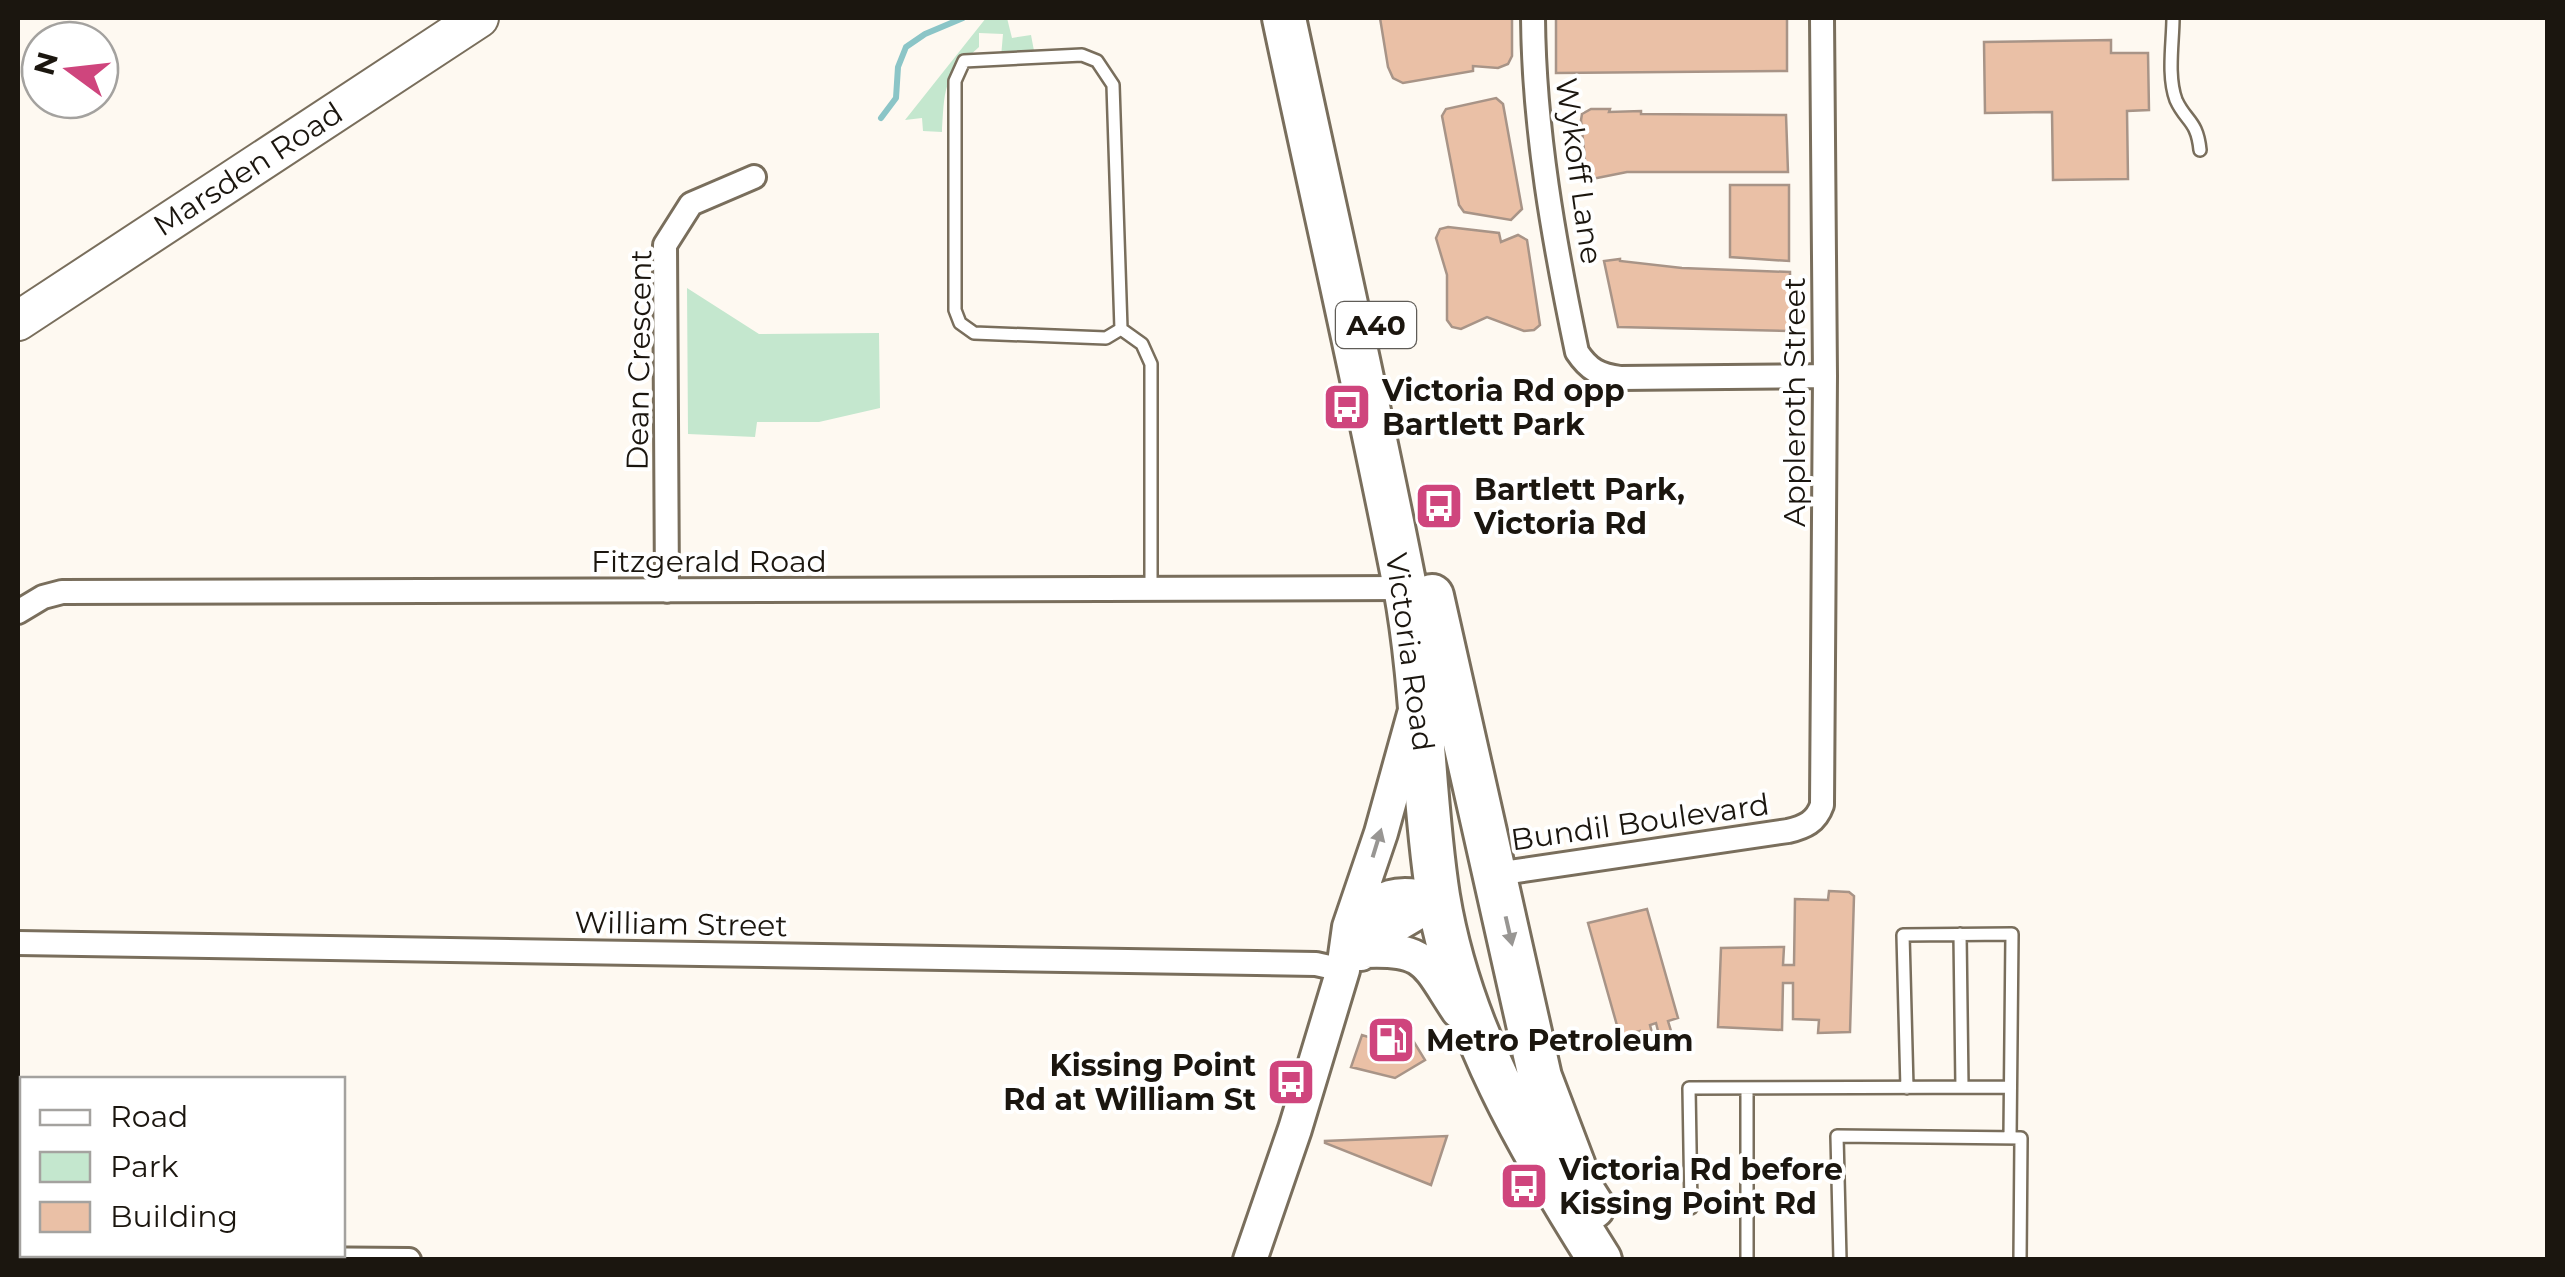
<svg xmlns="http://www.w3.org/2000/svg" width="2565" height="1277" viewBox="0 0 2565 1277" font-family="Montserrat,sans-serif">
	<style>
		.green { fill: #c4e7ce }
		.lines { fill: none; stroke-linecap: round; stroke-linejoin: round }
		.stream { stroke: #8bc5c7; stroke-width: 6 }
		.building { fill: #eac0a6; stroke: #a89487; stroke-width: 2.5 }
		.lane-casing { stroke: #796e5c; stroke-width: 16 }
		.street-casing { stroke: #796e5c; stroke-width: 28 }
		.secondary-casing { stroke: #796e5c; stroke-width: 38 }
		.primary-casing { stroke: #796e5c; stroke-width: 42 }
		.highway-casing { stroke: #796e5c; stroke-width: 48 }
		.lane { stroke: #fff; stroke-width: 11 }
		.street { stroke: #fff; stroke-width: 22 }
		.secondary { stroke: #fff; stroke-width: 32 }
		.primary { stroke: #fff; stroke-width: 38 }
		.highway { stroke: #fff; stroke-width: 42 }
		.oneway { fill: #989693 }
		.labels { text-anchor: middle; dominant-baseline: central; stroke-width: 8; stroke-linejoin: round; paint-order: stroke }
		.shield { fill: #fff; stroke: #5f5c57; stroke-width: 2.5 }
		.shield-label { font-size: 28px; font-weight: bold; fill: #1b160f }
		.street-label { font-size: 30px; fill: #1b160f; stroke: #fff }
		.poi-label { font-size: 30px; font-weight: bold; fill: #1b160f; stroke: #fff; text-anchor: start }
	</style>
	<rect width="100%" height="100%" fill="#fef9f1"/>
	<path class="green" d="M986 18H1007L1012 38 1031 35 1035 56 1001 57 1003 34 979 33V47C943 79 945 85 942 132L923 131 922 118 905 120Z
		M687 288 759 334 879 333 880 408 819 422H757L755 437 688 434Z"/>
	<g class="lines">
		<path class="stream" d="M881 118 896 98 898 67 906 47 925 34 963 18"/>
	</g>
	<path class="building" d="M1380 18H1512V56L1508 64 1498 68 1473 66V71L1403 83 1393 78 1388 67Z
		M1556 18H1787V71L1556 73Z
		M2111 40V53H2148L2149 110 2127 111 2128 179 2053 180 2052 112 1985 113 1984 42Z
		M1496 98 1503 104 1522 209 1511 220 1464 212 1459 205 1442 116 1446 109Z
		M1591 109H1610L1609 112 1641 111V114L1786 115 1788 172H1627L1587 180 1581 120 1582 114Z
		M1730 185H1789V261L1730 257Z
		M1448 227 1499 233 1501 242 1518 235 1527 240 1540 325 1534 330 1524 331 1487 317 1461 329 1452 327 1447 320V275L1436 238 1440 229Z
		M1620 259V261L1682 268 1790 272 1791 331 1618 327 1604 261Z
		M1829 891 1849 892 1854 896 1850 1032 1818 1033 1819 1020 1793 1019V983H1783L1782 1030 1718 1027 1721 948 1784 947 1783 965H1794L1795 899 1828 900Z
		M1647 909 1678 1018 1668 1021 1671 1031 1659 1035 1656 1023 1650 1025 1652 1033 1641 1037 1640 1031 1620 1036 1588 923Z
		M1406 1029 1425 1060 1395 1078 1351 1067 1362 1035 1388 1043Z
		M1447 1136 1431 1185 1325 1143V1141Z"/>
	<g class="lines">
		<g class="lane-casing">
			<path id="lane" d="M2173 18C2173 42 2167 76 2176 100 2186 122 2197 120 2200 150
				M1082 55 1097 61 1113 85 1121 329 1106 338 974 333 960 323 955 310V81L964 61Z
				M1121 329 1142 344 1151 364V588
				M1960 934 1962 1087
				M1907 1088 1903 935 2012 934 2010 1138
				M1691 1208 1689 1088 2010 1087
				M1747 1260V1088
				M1840 1260 1837 1136 2021 1138 2020 1260"/>
		</g>
		<g class="street-casing">
			<path id="street" d="M1533 18C1534 130 1554 242 1577 352 1589 370 1599 375 1620 378L1825 376
				M667 591 665 245 691 204 754 177
				M18 612 43 597 62 592 1405 588
				M1496 874 1788 831C1805 827 1816 822 1822 805L1825 376 1822 18
				M18 943 1316 964 1343 970
				M18 1257 409 1260"/>
		</g>
		<g class="secondary-casing">
			<path id="secondary" d="M1351 926C1385 893 1393 890 1439 900
				M1364 951C1427 948 1426 963 1458 1011
				M1361 954 1385 932 1439 900
				M1250 1260 1295 1129 1343 970 1349 927 1381 833 1414 714"/>
		</g>
		<g class="primary-casing">
			<path id="primary" d="M18 321 479 18"/>
		</g>
		<g class="highway-casing">
			<path id="highway" d="M1284 18C1324 207 1368 397 1405 587 1424 689 1422 794 1438 896 1460 1030 1528 1146 1600 1260
				M1432 596 1540 1077 1584 1193 1593 1207"/>
		</g>
		<use href="#lane" class="lane"/>
		<use href="#street" class="street"/>
		<use href="#secondary" class="secondary"/>
		<use href="#primary" class="primary"/>
		<use href="#highway" class="highway"/>
	</g>
	<defs><path id="oneway-solid" d="M-6-.8H1V-3.2L6.5 0L1 3.2V.8H-6Z" transform="scale(2.5)"/></defs>
	<g class="oneway">
		<use href="#oneway-solid" transform="translate(1377 843) rotate(-73)"/>
		<use href="#oneway-solid" transform="translate(1509 931) rotate(77)"/>
	</g>
	<defs>
		<g id="bus-square" transform="scale(2.5)"><rect x="-9" y="-9" width="18" height="18" rx="4" fill="#cf457d" stroke="#fff"/><path d="M-5-6H5V4H4V6H2V4H-2V6H-4V4H-5ZM-3.5-4V0h7V-4ZM-3.5 1.2v1.5H-2V1.2ZM2 1.2v1.5H3.5V1.2Z" fill="#fff"/></g>
		<g id="fuel-square" transform="scale(2.5)"><rect x="-9" y="-9" width="18" height="18" rx="4" fill="#cf457d" stroke="#fff"/><path d="M-5.5-6h7V0h2V4h1.3V-2.5L3-4.5l.8-.8L6-3V5H2.5V1h-1V6h-7ZM-4.2-4.7v3.2H.2V-4.7Z" fill="#fff"/></g>
	</defs>
	<g fill-rule="evenodd">
		<use href="#bus-square" x="1347" y="407"/>
		<use href="#bus-square" x="1439" y="506"/>
		<use href="#fuel-square" x="1391" y="1040"/>
		<use href="#bus-square" x="1291" y="1082"/>
		<use href="#bus-square" x="1524" y="1186"/>
	</g>
	<g class="labels">
		<rect class="shield" x="1336" y="302" width="80" height="46" rx="8"/>
		<g class="shield-label">
			<text x="1376" y="325">A40</text>
		</g>
		<g class="street-label">
			<text transform="translate(248 169) rotate(-33)">Marsden Road</text>
			<text transform="translate(1579 171) rotate(82)">Wykoff Lane</text>
			<text transform="translate(639 360) rotate(-89)">Dean Crescent</text>
			<text transform="translate(1794 402) rotate(-90)">Appleroth Street</text>
			<text x="709" y="561">Fitzgerald Road</text>
			<text transform="translate(1410 652) rotate(82)">Victoria Road</text>
			<text transform="translate(1640 822) rotate(-8)">Bundil Boulevard</text>
			<text transform="translate(681 924) rotate(1)">William Street</text>
		</g>
		<g class="poi-label">
			<text x="1382" y="390">Victoria Rd opp<tspan x="1382" dy="34">Bartlett Park</tspan></text>
			<text x="1474" y="489">Bartlett Park,<tspan x="1474" dy="34">Victoria Rd</tspan></text>
			<text x="1426" y="1040">Metro Petroleum</text>
			<text x="1256" y="1065" text-anchor="end">Kissing Point<tspan x="1256" dy="34">Rd at William St</tspan></text>
			<text x="1559" y="1169">Victoria Rd before<tspan x="1559" dy="34">Kissing Point Rd</tspan></text>
		</g>
	</g>
	<rect width="2565" height="1277" fill="none" stroke="#1b160f" stroke-width="40"/>
	<rect x="20" y="1077" width="325" height="180" fill="#ffffff" stroke="#a4a29f" stroke-width="2.5"/>
	<rect x="40" y="1110" width="50" height="15" fill="#ffffff" stroke="#a4a29f" stroke-width="2.5"/>
	<text x="110" y="1127" font-size="30" fill="#1b160f">Road</text>
	<rect x="40" y="1152" width="50" height="30" fill="#c4e7ce" stroke="#a4a29f" stroke-width="2.5"/>
	<text x="110" y="1177" font-size="30" fill="#1b160f">Park</text>
	<rect x="40" y="1202" width="50" height="30" fill="#eac0a6" stroke="#a4a29f" stroke-width="2.5"/>
	<text x="110" y="1227" font-size="30" fill="#1b160f">Building</text>
	<g transform="translate(70 70) rotate(285)"><circle r="48" fill="#ffffff" stroke="#a4a29f" stroke-width="2.5"/>
	<path d="M0-8L18 38L0 25L-18 38Z" fill="#cf457d"/>
	<text y="-15" font-size="28" font-weight="bold" text-anchor="middle" fill="#1b160f">N</text>
	</g>
</svg>
